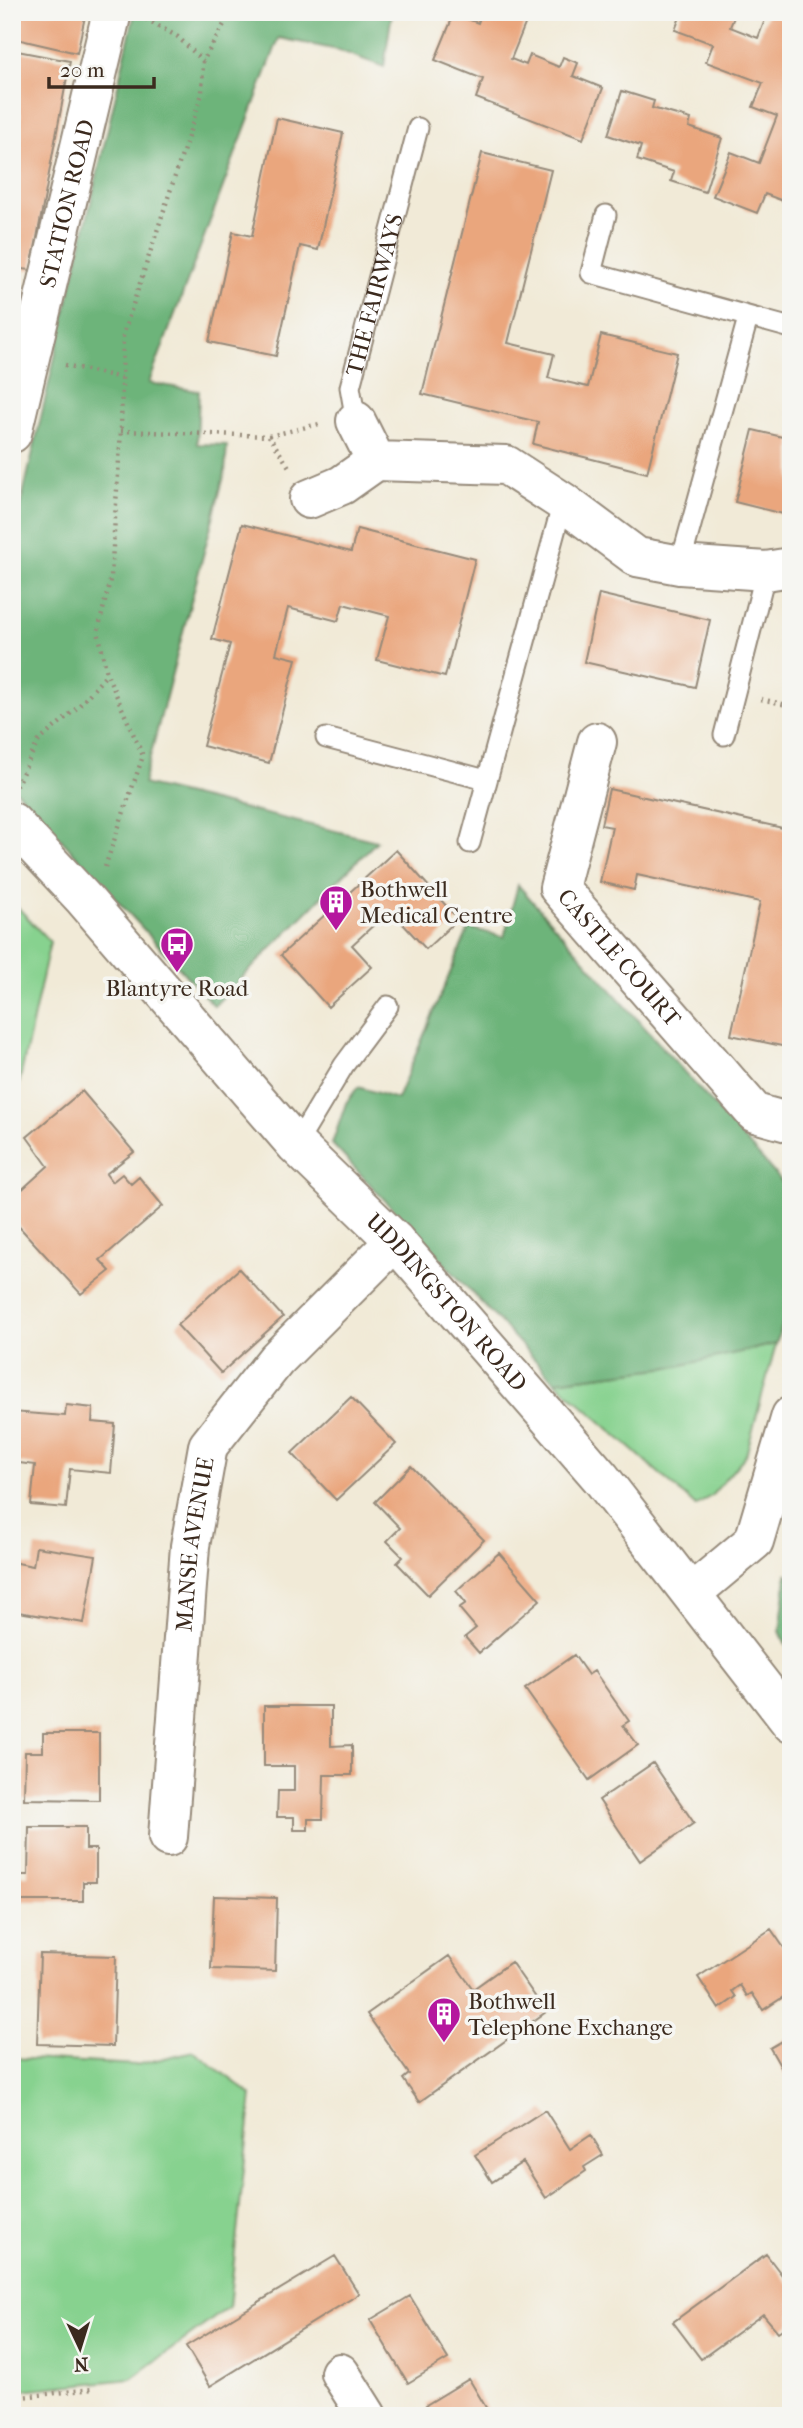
<svg xmlns="http://www.w3.org/2000/svg" width="803" height="2428" viewBox="0 0 803 2428" font-family="'IM FELL French Canon',serif">
	<style>
		.green { fill: #87d28f; stroke: #617e56; stroke-width: 2 }
		.forest { fill: #6db47a; stroke: #546f4c; stroke-width: 2 }
		.building { fill: #eaa67d }
		.lines { fill: none; stroke-linecap: round; stroke-linejoin: round }
		.service-casing { stroke: #968a7a; stroke-width: 23 }
		.minor-casing { stroke: #968a7a; stroke-width: 42 }
		.tertiary-casing { stroke: #968a7a; stroke-width: 42 }
		.secondary-casing { stroke: #968a7a; stroke-width: 42 }
		.path { stroke: #968a7a; stroke-width: 4.5; stroke-dasharray: 2 5; stroke-linecap: butt }
		.service { stroke: #fff; stroke-width: 19 }
		.minor { stroke: #fff; stroke-width: 38 }
		.tertiary { stroke: #fff; stroke-width: 38 }
		.secondary { stroke: #fff; stroke-width: 38 }
		.labels { text-anchor: middle; dominant-baseline: central; stroke-width: 7; stroke-linejoin: round; paint-order: stroke }
		.street-label { font-size: 23px; fill: #3b2a1e; stroke: #f6f6f2 }
		.poi-label { font-size: 23px; fill: #3b2a1e; stroke: #f6f6f2; text-anchor: start }
	</style>
	<rect width="100%" height="100%" fill="#f6f6f2"/>
	<filter id="ink" filterUnits="userSpaceOnUse"><feTurbulence type="fractalNoise" baseFrequency=".0143" numOctaves="2"/><feDisplacementMap in="SourceGraphic" scale="14" xChannelSelector="R" yChannelSelector="G"/><feConvolveMatrix kernelMatrix="1 2 1 2 8 2 1 2 1" color-interpolation-filters="sRGB"/></filter>
	<filter id="wash" filterUnits="userSpaceOnUse"><feTurbulence type="fractalNoise" baseFrequency=".00686" numOctaves="4" result="noise"/><feDisplacementMap in="SourceGraphic" scale="28" xChannelSelector="R" yChannelSelector="G"/><feGaussianBlur stdDeviation="1.57" result="paint"/><feColorMatrix in="noise" values="0 0 0 0 0 0 0 0 0 0 0 0 0 0 0 0 0 1.4 0 .05"/><feComposite in="paint" operator="in"/></filter>
	<g filter="url(#wash)">
		<rect width="100%" height="100%" fill="#f1ead7"/>
		<path class="green" d="M12 901 50 942 12 1116Z
			M776 1344 746 1455 712 1495 696 1506 555 1381 678 1366Z
			M193 2051 252 2095 229 2307 131 2379 12 2391V2058L136 2065Z"/>
		<path class="forest" d="M135 12H392L384 67 338 50 279 38 149 383 199 391 197 444 227 445 225 472 143 784 377 841 214 1006 12 786V542Z
			M518 885 791 1192V1300L776 1344 678 1366 555 1381 332 1144 346 1103 358 1087 397 1099 469 928 504 937Z
			M787 1574 791 1577V1656L780 1631Z"/>
		<g id="blocks">
			<path class="building" d="M12 12H86L77 53 12 38Z
				M482 12H530L511 59 526 65 530 55 559 67 563 57 578 63 573 76 603 88 583 139 476 98 483 79 435 60 454 14 478 23Z
				M682 12H736L730 27 758 38 768 12 791 16V204L765 194 757 213 713 196 731 152 759 163 777 116 753 107 763 83 706 62 713 44 675 30Z
				M12 50 70 61 31 270 12 268V155L21 113 12 111Z
				M622 91 654 101 652 108 691 119 689 127 722 138 705 192 671 181 674 172 637 160 641 146 608 135Z
				M277 118 343 133 318 250 300 246 276 356 209 342 233 232 252 236Z
				M482 153 551 170 508 343 554 354 548 378 588 387 601 335 677 353 647 473 533 444 538 422 422 394Z
				M753 430 791 439V516L735 502Z
				M242 524 351 552 357 529 475 559 445 677 377 660 389 616 343 604 338 621 288 608 276 654 296 659 269 763 203 746 230 644 212 639Z
				M599 594 710 620 695 687 584 662Z
				M609 789 787 829 791 817V1048L731 1035 760 902 637 875 634 890 600 882 612 827 601 825Z
				M396 850 458 919 426 949 390 910 352 945 372 967 328 1007 281 955Z
				M82 1091 134 1152 106 1174 112 1182 122 1174 131 1184 139 1177 163 1206 100 1260 110 1271 81 1294 12 1219V1205L19 1199 17 1194 48 1166 27 1137Z
				M239 1269 283 1317 221 1373 177 1325Z
				M351 1397 396 1444 336 1500 292 1453Z
				M66 1405 93 1408 92 1422 115 1424 111 1473 70 1469 66 1508 31 1505 35 1465 12 1462V1412L65 1416Z
				M411 1466 484 1540 428 1595 397 1563 403 1557 387 1541 400 1528 375 1502Z
				M36 1547 96 1556 84 1623 12 1611V1562L33 1566Z
				M499 1553 540 1600 479 1653 465 1637 476 1628 459 1608 466 1603 456 1591Z
				M574 1655 588 1675 594 1671 629 1721 623 1725 638 1745 589 1780 525 1689Z
				M264 1706H331V1746L352 1745V1775H324L323 1819H308V1830H294V1817H277L278 1791H294V1766H264Z
				M43 1733H99V1800L24 1799 25 1752H43Z
				M653 1763 694 1823 640 1861 599 1800Z
				M29 1827H86V1849H96V1882H83V1901H12V1875H28Z
				M214 1896 277 1898 275 1971 211 1969Z
				M771 1929 791 1958V1992L763 2010 752 1993 747 1996 740 1985 732 1991 736 1997 719 2009 698 1977Z
				M40 1954 116 1956 113 2046 37 2044Z
				M449 1956 473 1989 511 1962 546 2012 419 2102 403 2079 409 2074 367 2014Z
				M791 2036V2085L770 2048Z
				M545 2110 570 2149 591 2135 603 2155 584 2167 586 2171 546 2198 523 2162 492 2182 475 2155Z
				M766 2254 791 2287V2323L778 2332 763 2314 701 2359 673 2322Z
				M335 2256 359 2294 210 2386 186 2346Z
				M410 2296 448 2359 408 2383 370 2320Z
				M469 2379 491 2416H433L426 2405Z"/>
		</g>
	</g>
	<g filter="url(#ink)">
		<use href="#blocks" fill-opacity="0" stroke="#968a7a" stroke-width="2"/>
		<g class="lines">
			<g class="service-casing">
				<g id="service">
					<path d="M606 215 591 273 791 328"/>
					<path id="s1" d="M356 421 350 387 418 128"/>
					<path d="M680 565 748 318"/>
					<path d="M724 735 766 571"/>
					<path d="M326 738 486 780"/>
					<path d="M470 843 563 502"/>
					<path d="M296 1145 344 1065 388 1006"/>
				</g>
			</g>
			<g class="minor-casing">
				<g id="minor">
					<path d="M356 421 376 461 506 465 563 502 637 557 680 565 766 571 791 567"/>
					<path id="s2" d="M12 433 112 12"/>
					<path d="M309 499 342 485 376 461"/>
					<path id="s3" d="M597 742 559 888 755 1113 791 1123"/>
					<path id="s4" d="M168 1837 190 1546 208 1446 276 1360 395 1241"/>
					<path d="M340 2373 367 2416"/>
				</g>
			</g>
			<g class="tertiary-casing">
				<path id="tertiary" d="M693 1592 754 1541 791 1416"/>
			</g>
			<g class="secondary-casing">
				<g id="secondary">
					<path id="s5" d="M12 822 84 899 296 1145 395 1241 601 1478 791 1723"/>
				</g>
			</g>
			<path class="path" d="M146 19 178 37 203 61
				M65 365 122 378
				M121 431 269 436 291 470
				M269 436 319 424
				M761 699 791 706
				M16 786 38 742 78 707 107 674
				M105 867 143 756 107 674 98 631 111 576 121 431 123 335 202 94 203 61 231 12
				M12 2398 92 2389"/>
			<use href="#service" class="service"/>
			<use href="#minor" class="minor"/>
			<use href="#tertiary" class="tertiary"/>
			<use href="#secondary" class="secondary"/>
		</g>
	</g>
	<defs>
		<g id="building-pin" transform="scale(1.75)"><path d="M0 17L-7.5 6A9.5 9.5 0 1 1 7.5 6Z" fill="#b5179e" stroke="#f6f6f2"/><path d="M-4-6H4V6H1V3H-1V6H-4ZM-2.5-4.3h1.7v1.8h-1.7ZM.8-4.3h1.7v1.8H.8ZM-2.5-1h1.7V.8h-1.7ZM.8-1h1.7V.8H.8Z" fill="#fff"/></g>
		<g id="bus-pin" transform="scale(1.75)"><path d="M0 17L-7.5 6A9.5 9.5 0 1 1 7.5 6Z" fill="#b5179e" stroke="#f6f6f2"/><path d="M-5-6H5V4H4V6H2V4H-2V6H-4V4H-5ZM-3.5-4V0h7V-4ZM-3.5 1.2v1.5H-2V1.2ZM2 1.2v1.5H3.5V1.2Z" fill="#fff"/></g>
	</defs>
	<g fill-rule="evenodd">
		<use href="#building-pin" x="336" y="902"/>
		<use href="#bus-pin" x="177" y="944"/>
		<use href="#building-pin" x="444" y="2014"/>
	</g>
	<g class="labels">
		<g class="street-label">
			<text stroke="none"><textPath href="#s2" startOffset="236">STATION ROAD</textPath></text>
			<text stroke="none"><textPath href="#s1" startOffset="130">THE FAIRWAYS</textPath></text>
			<text stroke="none"><textPath href="#s3" startOffset="243">CASTLE COURT</textPath></text>
			<text stroke="none"><textPath href="#s5" startOffset="648">UDDINGSTON ROAD</textPath></text>
			<text stroke="none"><textPath href="#s4" startOffset="294">MANSE AVENUE</textPath></text>
		</g>
		<g class="poi-label">
			<text x="360" y="889">Bothwell<tspan x="360" dy="26">Medical Centre</tspan></text>
			<text x="177" y="988" text-anchor="middle">Blantyre Road</text>
			<text x="468" y="2001">Bothwell<tspan x="468" dy="26">Telephone Exchange</tspan></text>
		</g>
	</g>
	<rect width="803" height="2428" fill="none" stroke="#f6f6f2" stroke-width="42"/>
	<g transform="translate(80 2348) rotate(176)" stroke="#f6f6f2" stroke-width="5" paint-order="stroke">
	<path d="M0-5L12 26L0 18L-12 26Z" fill="#3b2a1e"/>
	<text y="-10" font-size="19" font-weight="bold" text-anchor="middle" fill="#3b2a1e">N</text>
	</g>
	<path d="M49 77v10h105v-10" fill="none" stroke="#3b2a1e" stroke-width="3.5"/>
	<text x="60" y="77" font-size="21" fill="#3b2a1e" stroke="#f6f6f2" stroke-width="5" paint-order="stroke">20 m</text>
</svg>
